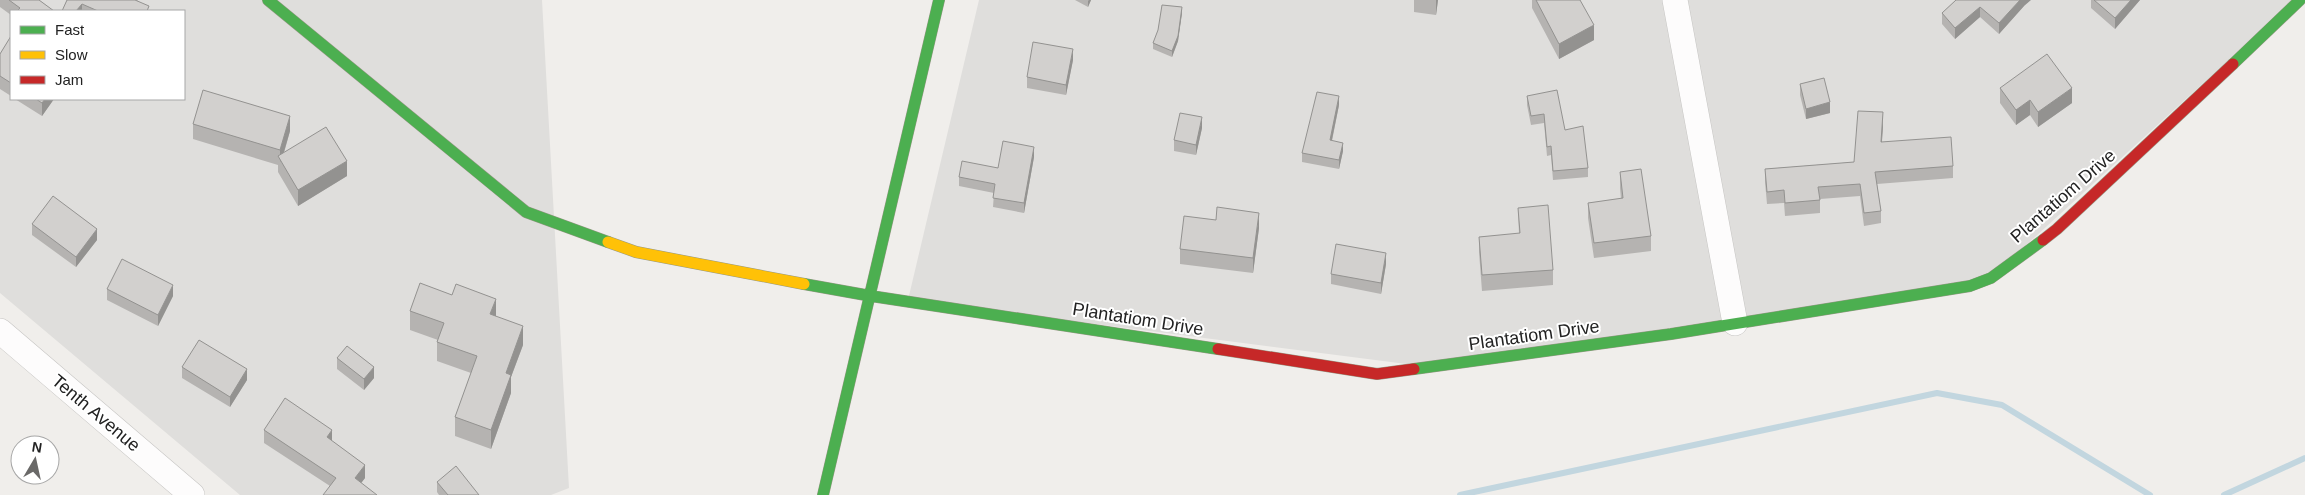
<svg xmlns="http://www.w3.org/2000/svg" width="2305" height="495" viewBox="0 0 2305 495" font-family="Helvetica,sans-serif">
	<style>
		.residential { fill: #dfdedc; fill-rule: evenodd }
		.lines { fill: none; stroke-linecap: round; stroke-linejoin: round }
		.stream { stroke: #c2d6df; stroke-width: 6 }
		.street-casing { stroke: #c6c5c3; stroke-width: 26 }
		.fast-casing { stroke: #959884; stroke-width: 12 }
		.slow-casing { stroke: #959884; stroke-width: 12 }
		.jam-casing { stroke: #959884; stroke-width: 12 }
		.street { stroke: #fdfcfc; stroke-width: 25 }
		.fast { stroke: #4caf50; stroke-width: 11 }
		.slow { stroke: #ffc107; stroke-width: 11 }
		.jam { stroke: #c62828; stroke-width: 11 }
		.wall { fill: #b5b3b1 }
		.shaded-wall { fill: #939290 }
		.building { fill: #d2d0ce; stroke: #939290 }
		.labels { text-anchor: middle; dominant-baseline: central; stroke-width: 4; stroke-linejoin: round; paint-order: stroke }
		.street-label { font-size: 18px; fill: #222; stroke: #fff }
	</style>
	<rect width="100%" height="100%" fill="#f0eeeb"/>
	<path class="residential" d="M0 0H542L569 488 551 495H240L0 293ZM11 11H184V99H11Z
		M979 0H2294L1989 279 1422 366 908 300Z"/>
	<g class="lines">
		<path class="stream" d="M1460 495 1937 393 2002 405 2150 495
			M2224 495 2305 458"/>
		<g class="street-casing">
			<path id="street" d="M1675 0 1735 323
				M0 331 192 495"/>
		</g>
		<g class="fast-casing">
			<path id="fast" d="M268 0 526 212 608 242
				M2233 64 2300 0
				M804 284 871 296 1218 349
				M1414 369 1671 334 1970 286 1991 278 2043 240
				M823 495 939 0"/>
		</g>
		<g class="slow-casing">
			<path id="slow" d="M608 242 636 252 804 284"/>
		</g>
		<g class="jam-casing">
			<path id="jam" d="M2043 240 2057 229 2233 64
				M1218 349 1377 374 1414 369"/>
		</g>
		<use href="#street" class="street"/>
		<use href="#fast" class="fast"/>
		<use href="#slow" class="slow"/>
		<use href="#jam" class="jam"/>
	</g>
	<path class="wall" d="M0 0H39L54 11H11V15L0 7Z
		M67 0H137L149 11H62Z
		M1075 0H1091L1088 7Z
		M1414 0H1438L1436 15 1414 12Z
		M1532 0H1580L1594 40 1559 59 1532 8Z
		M1956 0 2024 6 1999 34 1980 17 1955 39 1942 24V13Z
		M2091 0H2140L2115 29 2091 8Z
		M1182 13 1178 41 1172 57 1153 49V43Z
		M11 36V96L0 89V54Z
		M1073 60 1066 95 1027 88V77Z
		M1800 84 1830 113 1806 119 1800 95Z
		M2000 88 2072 103 2038 127 2030 115 2016 125 2000 103Z
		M1527 96 1565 130 1588 168V177L1553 180 1551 155 1547 156 1544 123 1531 125 1527 105Z
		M15 99H54L42 116Z
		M1339 105 1332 141 1343 151 1339 169 1302 162V153Z
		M193 124 290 131 284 153 347 176 298 206 278 172V165L193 139Z
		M1883 125 1882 142 1953 166V178L1877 184 1881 211V223L1864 226 1860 196 1820 199V213L1785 216 1784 203 1767 204 1765 182V169L1854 162Z
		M1202 128 1196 155 1174 151V140Z
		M1034 157 1024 213 993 207 994 193 959 186V177L998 168Z
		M1620 172 1651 236V251L1594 258 1588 218V203L1621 199 1620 188Z
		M1518 208 1553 270V285L1482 291 1479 252V237L1519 234Z
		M1216 220 1259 228 1253 273 1180 264V249Z
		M32 224 97 240 76 267 32 235Z
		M1386 264 1381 294 1331 284V274Z
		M107 289 173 296 158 326 107 300Z
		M410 311 496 316 523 345 511 377V393L491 449 455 436V417L471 373 437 361V342L438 340 410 330Z
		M337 358 374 378 364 390 337 369Z
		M182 367 247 380 230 407 182 378Z
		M264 430 332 441 365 478 361 483 330 486 264 443Z
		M437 482 479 495H439L437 492Z"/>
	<path class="shaded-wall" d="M1089 0H1091L1088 7V1Z
		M1436 0H1438L1436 15Z
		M2020 0H2031L2024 6 1999 34V23Z
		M2131 0H2140L2115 29V18Z
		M82 4V11H76Z
		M1182 7V13L1178 41 1172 57V51Z
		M1980 7V17L1955 39V28Z
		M1594 25V40L1559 59V44Z
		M1073 49V60L1066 95V85Z
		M2072 88V103L2038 127V112Z
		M1339 96V105L1330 149V140Z
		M45 99H54L42 116V103Z
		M2030 100V115L2016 125V110Z
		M1830 102V113L1806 119V109Z
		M1883 112V125L1881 154V142Z
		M290 116V131L281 162 280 160V150Z
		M1202 117V128L1196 155V145Z
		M1343 143V151L1339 169V160Z
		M1034 147V157L1024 213V203Z
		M347 161V176L298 206V190Z
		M1259 213V228L1253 273V258Z
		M97 229V240L76 267V257Z
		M1386 253V264L1381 294V283Z
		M173 285V296L158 326V315Z
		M496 299V318L490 314Z
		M523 326V345L511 377V393L491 449V430L506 373Z
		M374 367V378L364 390V379Z
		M247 369V380L230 407V397Z
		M332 430V442L327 437Z
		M365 465V478L355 491V478Z"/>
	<path class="building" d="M9 0H39L54 11H19L18 10 20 8Z
		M67 0H135L149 6 147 11H98L82 4 76 11H62Z
		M1536 0H1580L1594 25 1559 44Z
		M1956 0H2020L1999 23 1980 7 1955 28 1942 13Z
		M2094 0H2131L2115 18Z
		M1162 5 1182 7 1178 36 1172 51 1153 43 1158 30Z
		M11 36V83L0 76V54Z
		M1033 42 1073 49 1066 85 1027 77Z
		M2047 54 2072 88 2038 112 2030 100 2016 110 2000 88Z
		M1824 78 1830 102 1806 109 1800 84Z
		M203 90 290 116 280 150 193 124Z
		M1557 90 1565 130 1583 126 1588 168 1553 171 1551 146 1547 147 1544 114 1531 116 1527 96Z
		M1317 92 1339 96 1330 140 1343 143 1339 160 1302 153Z
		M36 99H45L42 103Z
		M1858 111 1883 112 1881 142 1951 137 1953 166 1875 172 1881 211 1864 213 1860 184 1818 187 1820 200 1785 203 1784 190 1767 192 1765 169 1854 162Z
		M1180 113 1202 117 1196 145 1174 140Z
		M326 127 347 161 298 190 278 156Z
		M1003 141 1034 147 1024 203 993 198 995 184 959 177 962 161 998 168Z
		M1641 169 1651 236 1594 243 1588 203 1623 198 1620 172Z
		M53 196 97 229 76 257 32 224Z
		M1548 205 1553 270 1482 275 1479 237 1520 233 1518 208Z
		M1217 207 1259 213 1253 258 1180 249 1184 216 1216 220Z
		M1336 244 1386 253 1381 283 1331 274Z
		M122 259 173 285 158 315 107 289Z
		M420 283 452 295 456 284 496 299 490 314 523 326 506 373 511 375 491 430 455 417 477 356 437 342 444 323 410 311Z
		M199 340 247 369 230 397 182 367Z
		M347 346 374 367 364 379 337 358Z
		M285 398 332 430 327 437 365 465 355 478 377 495H323L336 478 264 430Z
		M456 466 479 495H448L437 482Z"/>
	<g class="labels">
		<g class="street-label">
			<text transform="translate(2063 196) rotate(-41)">Plantatiom Drive</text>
			<text transform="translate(1138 319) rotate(9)">Plantatiom Drive</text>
			<text transform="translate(1534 335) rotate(-8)">Plantatiom Drive</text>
			<text transform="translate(96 413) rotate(40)">Tenth Avenue</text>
		</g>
	</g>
	<rect x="10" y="10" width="175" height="90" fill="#ffffff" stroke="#a7a7a7"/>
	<rect x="20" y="26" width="25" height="8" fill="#4caf50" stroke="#a7a7a7"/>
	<text x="55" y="35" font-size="15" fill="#222222">Fast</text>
	<rect x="20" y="51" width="25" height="8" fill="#ffc107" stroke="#a7a7a7"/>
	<text x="55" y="60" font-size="15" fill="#222222">Slow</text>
	<rect x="20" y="76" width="25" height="8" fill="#c62828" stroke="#a7a7a7"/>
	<text x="55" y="85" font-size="15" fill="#222222">Jam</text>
	<g transform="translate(35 460) rotate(9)"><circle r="24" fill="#ffffff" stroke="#a7a7a7"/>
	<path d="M0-4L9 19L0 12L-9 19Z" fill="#6a6968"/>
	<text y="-8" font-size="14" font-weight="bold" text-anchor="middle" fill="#222222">N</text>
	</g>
</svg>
